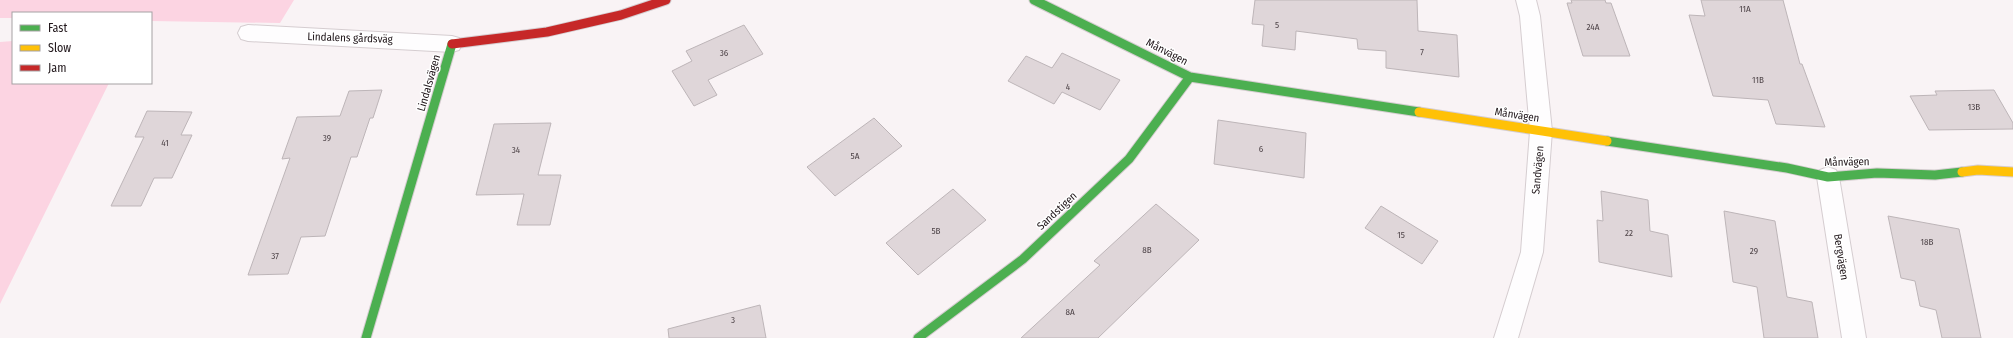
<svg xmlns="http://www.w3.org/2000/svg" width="2013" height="338" viewBox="0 0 2013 338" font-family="'Fira Sans Condensed',sans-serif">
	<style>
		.green { fill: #fcd4e2 }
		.building { fill: #dfd6d9; stroke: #bdb5b8 }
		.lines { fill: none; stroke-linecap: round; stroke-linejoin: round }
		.street-casing { stroke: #d5cdd0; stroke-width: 2 }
		.fast-casing { stroke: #d5cdd0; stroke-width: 11 }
		.slow-casing { stroke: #d5cdd0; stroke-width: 11 }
		.jam-casing { stroke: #d5cdd0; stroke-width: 11 }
		.street { fill: #fefdfe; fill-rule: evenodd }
		.fast { stroke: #4caf50; stroke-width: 9 }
		.slow { stroke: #ffc107; stroke-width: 9 }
		.jam { stroke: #c62828; stroke-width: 9 }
		.labels { text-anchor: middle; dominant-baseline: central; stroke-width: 3; stroke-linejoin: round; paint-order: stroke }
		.number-label { font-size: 9px; fill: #4f4549 }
		.street-label { font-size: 11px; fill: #1f1519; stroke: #fff }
	</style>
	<rect width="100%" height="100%" fill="#f9f3f5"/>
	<path class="green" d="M0 0H294L280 23 151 21V13H13V18H0Z
		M13 41V83H109L0 304V42Z"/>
	<path class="building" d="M1255 0H1417L1418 31 1457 35 1459 77 1386 68V51L1358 49 1357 39 1296 31 1295 50 1262 46 1264 25 1252 24Z
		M1571 0H1605L1606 3H1611L1630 56H1583L1567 3H1572Z
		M1701 0H1783L1800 64H1802L1825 127 1776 124 1768 100 1713 96 1689 15 1705 16Z
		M744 25 763 54 708 80 717 95 694 106 672 71 692 61 686 51Z
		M1062 53 1120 80 1100 110 1062 92 1054 104 1008 81 1026 56 1052 68Z
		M382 90 373 118H370L357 157H351L325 236 301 237 288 274 248 275 290 158 282 159 297 117 340 116 349 91Z
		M1994 90 2013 123V129L1929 130 1910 96 1937 95 1935 91Z
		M147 111 192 112 181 135H192L172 178H154L141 206H111L144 137H135Z
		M874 118 902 146 835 196 807 167Z
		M1218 120 1306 133 1304 178 1214 164Z
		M551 123 538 175H561L550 225H517L524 194 476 195 494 124Z
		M953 189 986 220 918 275 886 243Z
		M1601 191 1648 200 1650 231 1668 235 1672 277 1599 262 1597 220 1603 221Z
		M1156 204 1199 240 1098 338H1021L1100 265 1094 261Z
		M1381 206 1438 241 1422 264 1365 228Z
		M1724 211 1775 221 1787 297 1812 302 1818 338H1764L1757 287 1733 282Z
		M1888 216 1959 229 1981 338H1942L1936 310 1920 306 1915 281 1901 278Z
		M760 305 766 338H669L668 329Z"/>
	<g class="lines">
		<g class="street-casing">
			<path id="street" d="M1516 0H1536L1540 16 1552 131 1543 252 1518 338H1494L1521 252 1530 131 1520 16Z
				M248 25 452 36 459 38 462 44 459 50 452 52 248 41 241 39 238 33 241 27Z
				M1828 167 1836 170 1839 177 1866 338H1842L1817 177 1820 170Z"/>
		</g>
		<g class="fast-casing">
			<path id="fast" d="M1034 0 1190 77 1419 112
				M1607 141 1787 168 1828 177 1877 173 1935 175 1962 172
				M366 338 452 44
				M918 338 1023 259 1129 159 1190 77"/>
		</g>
		<g class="slow-casing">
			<path id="slow" d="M1419 112 1607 141
				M1962 172 1978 170 2013 172"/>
		</g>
		<g class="jam-casing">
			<path id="jam" d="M452 44 547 32 621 15 666 0"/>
		</g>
		<use href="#street" class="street"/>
		<use href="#fast" class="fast"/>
		<use href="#slow" class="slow"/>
		<use href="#jam" class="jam"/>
	</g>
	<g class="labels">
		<g class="number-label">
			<text x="1745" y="9">11A</text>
			<text x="1277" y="25">5</text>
			<text x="1593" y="27">24A</text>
			<text x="1422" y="52">7</text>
			<text x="724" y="53">36</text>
			<text x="1758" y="80">11B</text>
			<text x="1068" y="87">4</text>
			<text x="1974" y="107">13B</text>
			<text x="327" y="138">39</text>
			<text x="165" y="143">41</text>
			<text x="1261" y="149">6</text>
			<text x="516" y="150">34</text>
			<text x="855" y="156">5A</text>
			<text x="936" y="231">5B</text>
			<text x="1629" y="233">22</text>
			<text x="1401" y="235">15</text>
			<text x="1927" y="242">18B</text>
			<text x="1147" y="250">8B</text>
			<text x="1754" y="251">29</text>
			<text x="275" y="256">37</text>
			<text x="1070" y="312">8A</text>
			<text x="733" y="320">3</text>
		</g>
		<g class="street-label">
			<text transform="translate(350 38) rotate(2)">Lindalens gårdsväg</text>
			<text transform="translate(1167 52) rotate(27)">Månvägen</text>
			<text transform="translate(429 83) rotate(-74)">Lindalsvägen</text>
			<text transform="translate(1517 115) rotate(9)">Månvägen</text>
			<text transform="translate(1847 162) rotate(-1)">Månvägen</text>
			<text transform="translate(1538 170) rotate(-85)">Sandvägen</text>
			<text transform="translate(1057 211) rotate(-43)">Sandstigen</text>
			<text transform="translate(1841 257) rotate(81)">Bergvägen</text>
		</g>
	</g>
	<rect x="12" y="12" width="140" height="72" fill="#ffffff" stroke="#a5a1a3"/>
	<rect x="20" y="25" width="20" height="6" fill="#4caf50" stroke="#a5a1a3"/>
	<text x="48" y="32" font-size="12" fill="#1f1519">Fast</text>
	<rect x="20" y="45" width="20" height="6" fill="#ffc107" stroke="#a5a1a3"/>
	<text x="48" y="52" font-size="12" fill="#1f1519">Slow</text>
	<rect x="20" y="65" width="20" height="6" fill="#c62828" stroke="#a5a1a3"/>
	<text x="48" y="72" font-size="12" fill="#1f1519">Jam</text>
</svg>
